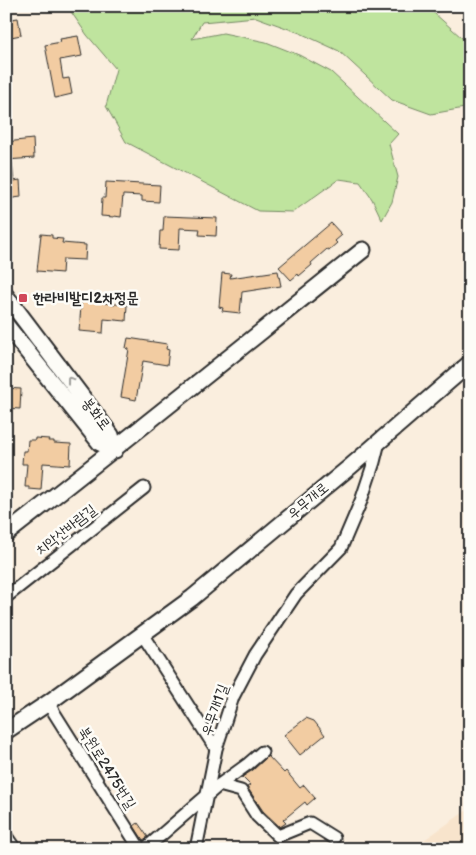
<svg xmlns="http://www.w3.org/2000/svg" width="476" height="855" viewBox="0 0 476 855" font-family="'Balsamiq Sans','Poor Story',sans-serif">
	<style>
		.built { fill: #f8e4cc }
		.green { fill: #bfe49e; stroke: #758864 }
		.building { fill: #f2cca2; stroke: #2b2b2b }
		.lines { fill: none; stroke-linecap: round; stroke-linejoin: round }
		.street-casing { stroke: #2b2b2b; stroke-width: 15 }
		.secondary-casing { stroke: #2b2b2b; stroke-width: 19 }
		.street { stroke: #fdfcf7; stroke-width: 11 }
		.secondary { stroke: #fdfcf7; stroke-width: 15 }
		.oneway { stroke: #9e9e9b }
		.poi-dot { fill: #d1495b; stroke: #fdfcf7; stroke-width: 2 }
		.labels { text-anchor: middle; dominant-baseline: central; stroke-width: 5; stroke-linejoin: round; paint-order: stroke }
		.poi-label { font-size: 15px; font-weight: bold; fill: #2b2b2b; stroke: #fdfcf7; text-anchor: start }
		.street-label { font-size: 15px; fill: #2b2b2b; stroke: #fdfcf7 }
	</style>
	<rect width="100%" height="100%" fill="#faeede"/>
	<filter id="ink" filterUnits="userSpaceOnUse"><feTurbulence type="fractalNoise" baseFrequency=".02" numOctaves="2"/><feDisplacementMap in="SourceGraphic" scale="10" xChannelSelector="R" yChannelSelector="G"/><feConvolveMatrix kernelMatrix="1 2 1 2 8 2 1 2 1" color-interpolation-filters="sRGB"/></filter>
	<g filter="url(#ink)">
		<path class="built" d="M470 808V849H420L417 845Z"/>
		<path class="green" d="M67 6H421L434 13 470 45V107L431 114 392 100 339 51 300 33 256 17 202 22 192 39 223 33 266 42 299 55 331 72 398 134 389 144 398 177 392 202 382 220 372 199 360 182 339 179 293 212 258 211 126 142 106 106 116 69 87 35Z"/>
		<path class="building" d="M18 18 21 35 6 38V20Z
			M78 36 82 56 60 60 63 79 69 78 72 94 55 98 45 45 61 42 60 39Z
			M33 139 34 158 6 160V142Z
			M6 163H12L14 181 20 180 21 197 6 199Z
			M106 182 160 185 159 202 142 201V196L123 195 121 217 114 216V217L101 216 102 198H105Z
			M164 216 217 218 216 236 199 235 200 229 180 228 179 250 159 249 160 231H163Z
			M331 223 342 235 335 241 337 243 329 250 327 249 311 263 312 265 299 276 298 274 291 280 279 267Z
			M41 234 52 235V238L63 239 62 243 86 245 85 260 63 259 62 273 37 271Z
			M278 271 281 286 242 292 240 313 222 311 223 308 219 307 222 273 231 274 230 278Z
			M82 294 93 295V298L104 299V303L127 305 126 321 104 319 103 333 79 331Z
			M128 338 167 344 166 349 169 350 167 365 143 361 136 400 121 397 129 349 126 348Z
			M6 388 21 389 20 409 6 408Z
			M35 438 49 439 48 441H54V443L71 444 70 465 43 463 41 490 29 489V487H25L27 464H22L23 451H27L28 440H35Z
			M306 718 314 721 325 735 300 755 284 735Z
			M268 756 284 773 286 771 300 788 304 785 315 798 307 805 305 802 283 820 286 823 280 827 263 811 247 787 250 785 242 777 253 770Z
			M138 823 148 837 143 840 134 826Z"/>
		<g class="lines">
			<g class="street-casing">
				<path id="street" d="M6 597 144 488
					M142 634 216 749
					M48 703 140 849
					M219 785 248 764 262 752
					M6 836 15 849
					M145 849 219 785 241 791 257 816 278 836 310 823 334 838
					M196 849 216 749 233 697 255 655 296 594 341 548 361 501 374 462 379 442"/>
			</g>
			<g class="secondary-casing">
				<path id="secondary" d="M6 296 111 435 115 450
					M6 325 100 443 115 450
					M6 534C126 441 244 345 363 250
					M6 731 48 703 192 598 351 466 470 363"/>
			</g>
			<use href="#street" class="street"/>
			<use href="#secondary" class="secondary"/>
		</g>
		<defs><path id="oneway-chevron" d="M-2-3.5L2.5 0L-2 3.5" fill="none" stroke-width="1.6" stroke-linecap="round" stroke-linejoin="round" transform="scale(1.25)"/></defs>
		<use class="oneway" href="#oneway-chevron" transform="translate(70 380) rotate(-127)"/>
	</g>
	<rect class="poi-dot" x="18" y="293" width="10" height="10" rx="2.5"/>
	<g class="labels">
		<g class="poi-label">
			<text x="33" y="298">한라비발디2차정문</text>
		</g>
		<g class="street-label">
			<text transform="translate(96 414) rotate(53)">봉화로</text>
			<text transform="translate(308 501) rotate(-40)">우무개로</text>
			<text transform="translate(66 530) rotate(-38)">치악산바람길</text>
			<text transform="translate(215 710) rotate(-70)">우무개1길</text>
			<text transform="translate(107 768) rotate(58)">북원로2475번길</text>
		</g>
	</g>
	<rect width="476" height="855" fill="none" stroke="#fdfcf7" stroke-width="25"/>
	<rect x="12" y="12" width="451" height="830" fill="none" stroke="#2b2b2b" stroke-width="2" filter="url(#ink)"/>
</svg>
